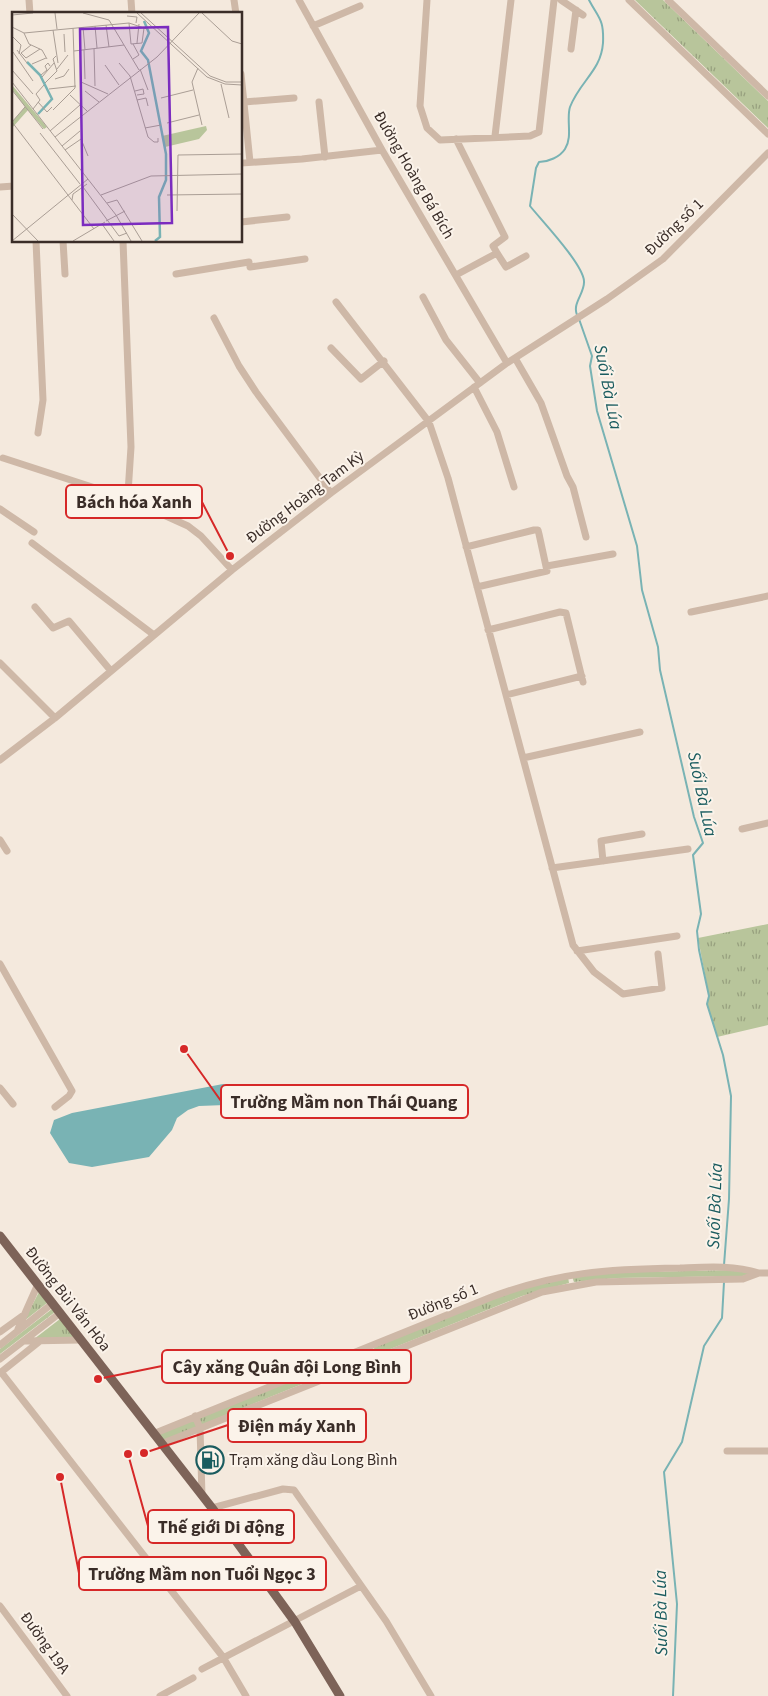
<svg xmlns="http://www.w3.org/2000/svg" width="768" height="1696" viewBox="0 0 768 1696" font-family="'Source Sans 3',sans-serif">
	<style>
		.grass { fill: url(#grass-tufts) }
		.water { fill: #79b3b4 }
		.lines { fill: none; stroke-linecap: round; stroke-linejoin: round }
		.stream { stroke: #79b3b4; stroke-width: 2 }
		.minor { stroke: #ceb8a7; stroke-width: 7 }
		.major { stroke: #7d6358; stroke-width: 9 }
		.labels { text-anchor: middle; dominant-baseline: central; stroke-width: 4; stroke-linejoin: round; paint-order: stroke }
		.street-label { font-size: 16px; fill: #3a2d28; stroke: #fbf3ea }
		.poi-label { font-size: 16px; fill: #3a2d28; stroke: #fbf3ea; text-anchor: start }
		.water-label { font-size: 18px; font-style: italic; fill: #1a5c5f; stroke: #fbf3ea }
		.inset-river { fill: none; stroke: #79b3b4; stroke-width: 2.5 }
		.inset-road { fill: none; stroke: #aa9e95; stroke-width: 1 }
		.view { fill: #7b2cbf; fill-opacity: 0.15; stroke: #7b2cbf; stroke-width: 2.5 }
		.inset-edge { fill: none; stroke: #3a2d28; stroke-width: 2.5 }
		.leader { fill: none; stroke: #d62828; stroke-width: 2 }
		.callout-dot { fill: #d62828; stroke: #fbf3ea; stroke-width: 2 }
		.callout { fill: #fbf3ea; stroke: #d62828; stroke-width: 2 }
		.callout-label { font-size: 18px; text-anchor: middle; font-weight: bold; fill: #3a2d28 }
	</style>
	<defs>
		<pattern id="grass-tufts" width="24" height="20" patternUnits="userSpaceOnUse" patternTransform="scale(1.25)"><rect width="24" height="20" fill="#b8c59b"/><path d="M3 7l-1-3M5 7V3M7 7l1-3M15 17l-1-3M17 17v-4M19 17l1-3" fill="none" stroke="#97a07e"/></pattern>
	</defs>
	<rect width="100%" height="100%" fill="#f4e9dd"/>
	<path class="grass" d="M635 0H663L768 101V128Z
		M768 924V1025L717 1037 707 1004 709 996 698 938Z
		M732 1270 752 1273 743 1276 617 1278 574 1282 572 1276 593 1273Z
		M568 1277 569 1283 522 1296 378 1354 373 1347 519 1289Z
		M39 1292 47 1303 24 1321Z
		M52 1309 55 1312 0 1354V1349Z
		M60 1319 74 1337 34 1339Z
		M369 1349 374 1355 201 1425 198 1417Z
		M193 1419 197 1427 163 1441 158 1434Z"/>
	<path class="water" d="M223 1084 229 1085C232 1093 231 1099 225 1105L199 1106 188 1110 177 1118 172 1130 149 1157 92 1167 69 1163 50 1133 54 1120 72 1113Z"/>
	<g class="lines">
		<path class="stream" d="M577 315C572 303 585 293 584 281 583 264 542 221 530 206L536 168 539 162C548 162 560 157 565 149 573 137 566 119 570 107 580 81 601 71 603 43 604 19 599 19 589 0
			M579 319 592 356 590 366 597 411 637 546 642 590 658 647 660 670 694 817 703 843 693 855 701 914 697 931 699 950 709 996 707 1004 723 1055 731 1096 729 1199 724 1265
			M673 1696 677 1604 664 1472 682 1442 704 1346 722 1318 724 1282"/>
		<path class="minor" d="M29 0 30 14
			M131 0 132 14
			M234 0 236 14
			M299 0 382 150 507 363
			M427 0 420 106 427 128 440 140 530 136 539 132 554 0
			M561 0 583 15
			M629 0 768 134
			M668 0 768 96
			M313 26 360 6
			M571 49 576 10
			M241 74 250 162
			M244 102 294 98
			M319 102 325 157
			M495 136 511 0
			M241 163 302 159 382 150
			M0 187 14 186
			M241 222 287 217
			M36 241 43 400 38 433
			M63 241 65 274
			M123 241 131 447 128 493 126 498
			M497 253 506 267 526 256
			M250 267 305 259
			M176 274 249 262
			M456 275 497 253 493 246 505 237 456 139
			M423 297 446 340 480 383
			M336 302 429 422 448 478 573 945 594 972 623 994 662 988 658 954
			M214 318 239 366 256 392 331 493
			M331 348 361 379 384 361
			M515 358 541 403 567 476 573 487 586 537
			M474 387 497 432 514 487
			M3 458 126 498 188 526 201 536 232 570
			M0 509 34 532
			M32 543 154 635
			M466 547 534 530H538L539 534 547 571 477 587
			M547 566 613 554
			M35 607 53 628 69 621 111 671
			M691 612 768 596
			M488 630 560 612 566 613 583 682
			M0 663 55 718
			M506 695 582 676
			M523 758 640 732
			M0 760 55 718 232 570 331 493 507 363 607 299 663 259 768 153
			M742 829 768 823
			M0 840 7 851
			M603 861 601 841 642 834
			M552 868 688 849
			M577 951 677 936
			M0 964 72 1091 69 1096 55 1107
			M0 1088 13 1104
			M18 1329 38 1284
			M0 1332 25 1314
			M25 1341 81 1340
			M0 1345 53 1303
			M0 1359 60 1313
			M1 1372 223 1657 246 1696
			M0 1373 40 1341
			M195 1416 200 1428 202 1496
			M153 1434 489 1298C556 1272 609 1269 680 1268 707 1267 733 1265 759 1273
			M161 1444 542 1292 596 1282 743 1279 759 1273H768
			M727 1451H768
			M212 1508 283 1489 294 1490 386 1621 431 1696
			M0 1606 67 1696
			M202 1669 361 1586
			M160 1696 193 1678"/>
		<path class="major" d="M0 1236 212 1508 295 1622 340 1696"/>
	</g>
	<defs>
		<g id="fuel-ring" transform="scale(1.4375)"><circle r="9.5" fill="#fbf3ea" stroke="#1a5c5f" stroke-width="1.5"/><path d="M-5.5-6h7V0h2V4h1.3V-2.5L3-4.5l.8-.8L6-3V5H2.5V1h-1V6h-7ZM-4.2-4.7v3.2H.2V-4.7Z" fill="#1a5c5f"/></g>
	</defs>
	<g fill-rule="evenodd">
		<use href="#fuel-ring" x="210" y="1460"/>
	</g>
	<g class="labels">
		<g class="street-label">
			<text transform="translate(414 175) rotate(60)">Đường Hoàng Bá Bích</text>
			<text transform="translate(674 227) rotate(-44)">Đường số 1</text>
			<text transform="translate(305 497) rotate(-37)">Đường Hoàng Tam Kỳ</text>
			<text transform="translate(68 1299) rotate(52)">Đường Bùi Văn Hòa</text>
			<text transform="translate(443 1302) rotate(-22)">Đường số 1</text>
			<text transform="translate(45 1643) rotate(54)">Đường 19A</text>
		</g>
		<g class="poi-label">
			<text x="229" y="1460">Trạm xăng dầu Long Bình</text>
		</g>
		<g class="water-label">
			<text transform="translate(608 387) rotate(79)">Suối Bà Lúa</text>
			<text transform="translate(702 794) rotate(78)">Suối Bà Lúa</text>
			<text transform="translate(715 1206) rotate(-88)">Suối Bà Lúa</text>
			<text transform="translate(661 1613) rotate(-91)">Suối Bà Lúa</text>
		</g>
	</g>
	<g transform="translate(12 12)">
		<rect width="230" height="230" fill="#f4e9dd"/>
		<path d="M0 73 35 115 32 117 16 98 0 116V110L13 95 0 77ZM194 114 195 118 187 127 153 135 150 124Z" fill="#b8c59b"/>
		<path class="inset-river" d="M132 9 137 21 129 39 136 48 154 142V168L147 185 148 225 143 229M15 50 28 63 40 87 26 102"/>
		<path class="inset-road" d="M43 1 45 17M71 1 97 8 127 58M125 1 195 65 213 72 230 73M129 1 198 64 214 70H230M190 1 220 29 230 32M0 3 21 1M115 4 125 5 124 11M117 11 119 32 130 31 132 16M94 13 97 35M83 14 85 36M0 15 12 21 117 11 135 17M71 15 73 38M41 18 46 51M12 21 17 32 30 38 35 47M52 22 53 40M0 24 9 33 7 42M125 31 127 12M121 32 127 43 121 47M19 33 9 41 14 46 28 37M82 37 83 74M5 38 15 51M72 38 73 67M62 39 112 33M1 40 21 69M107 51 118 64 136 125 142 130H146V126M20 52 34 46M93 53 107 73M186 56 180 70 190 113M45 57 56 43M128 57 136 78M0 58 21 82M29 63 35 58 33 54 36 51 38 54M30 65 42 51M43 67 52 64 57 57M0 70 104 203 119 229M69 70 96 82M33 71 45 59 41 47 44 44M209 72 217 106M37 77 64 74M0 78 31 117M73 79 87 90M123 79 131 77 132 82 125 83M58 83 75 99M149 86 181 78M125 88 134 86 136 94M26 90 35 100 40 95M21 97 28 88 24 82 32 73M41 98 63 76 61 16M0 110 82 217M0 110 13 95M155 111 187 103M133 116 149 113M38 119 68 93M230 119V148M28 121 68 172M43 125 145 45 187 1M50 134 68 119M53 138 69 127 76 144M71 175 107 224 115 221M89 183 139 164 230 162M155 183 230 182M60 188 61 182 75 172M95 191 105 188 130 229M165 199 166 143 230 142M0 202 26 229M94 209 113 199M90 212 102 229M0 229 76 167M61 229 93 210"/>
		<path class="view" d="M156 15 160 211 71 213 68 17Z"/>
		<rect width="230" height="230" class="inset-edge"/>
	</g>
	<path class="leader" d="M230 556L202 502M184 1049L221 1101M98 1379L162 1366M144 1453L228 1425M128 1454L148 1526M60 1477L79 1573"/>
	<g class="callout-dot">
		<circle cx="230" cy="556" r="5"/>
		<circle cx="184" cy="1049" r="5"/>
		<circle cx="98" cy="1379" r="5"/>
		<circle cx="144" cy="1453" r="5"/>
		<circle cx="128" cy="1454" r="5"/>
		<circle cx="60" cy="1477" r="5"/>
	</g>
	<g class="callout">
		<rect x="66" y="485" width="136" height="33" rx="5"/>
		<rect x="221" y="1085" width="247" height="33" rx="5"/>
		<rect x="162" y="1350" width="249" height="33" rx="5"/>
		<rect x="228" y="1409" width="138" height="33" rx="5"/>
		<rect x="148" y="1510" width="146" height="33" rx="5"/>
		<rect x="79" y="1557" width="247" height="33" rx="5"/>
	</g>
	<g class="callout-label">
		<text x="134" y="508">Bách hóa Xanh</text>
		<text x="344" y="1108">Trường Mầm non Thái Quang</text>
		<text x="287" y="1373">Cây xăng Quân đội Long Bình</text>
		<text x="297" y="1432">Điện máy Xanh</text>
		<text x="221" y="1533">Thế giới Di động</text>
		<text x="202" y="1580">Trường Mầm non Tuổi Ngọc 3</text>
	</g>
</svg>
